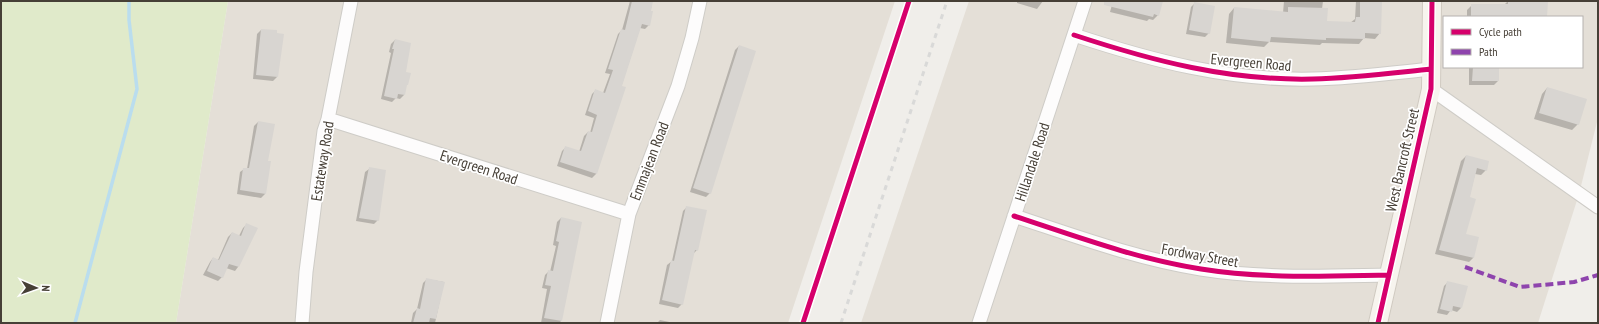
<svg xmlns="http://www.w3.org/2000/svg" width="1599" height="324" viewBox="0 0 1599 324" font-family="'PT Sans Narrow',sans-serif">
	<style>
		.residential { fill: #e4dfd7; fill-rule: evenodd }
		.green { fill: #e0eaca }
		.shadow { fill: #0003 }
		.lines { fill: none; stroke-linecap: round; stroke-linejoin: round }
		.stream { stroke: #baddee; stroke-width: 3.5 }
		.building { fill: #d8d5d1 }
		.minor-casing { stroke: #ceccc7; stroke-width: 15 }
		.secondary-casing { stroke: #d0cac1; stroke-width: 20 }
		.minor { stroke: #fdfcfc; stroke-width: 13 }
		.secondary { stroke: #f7f4ee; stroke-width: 18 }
		.rail { stroke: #d9d9d8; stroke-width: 3; stroke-dasharray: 5 5; stroke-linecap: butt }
		.quiet { stroke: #8e44ad; stroke-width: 4; stroke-dasharray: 8 4; stroke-linecap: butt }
		.cycleway-casing { stroke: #fff; stroke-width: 8 }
		.cycleway { stroke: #d6006c; stroke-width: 5 }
		.labels { text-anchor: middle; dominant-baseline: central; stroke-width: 3.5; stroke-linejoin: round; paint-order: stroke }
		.street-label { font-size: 15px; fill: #463f36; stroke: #fff }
	</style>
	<rect width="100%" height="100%" fill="#f0eeea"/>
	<path class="residential" d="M228 1H895L788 323H176Z
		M969 1H1598V118L1579 194 1538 323H861ZM1444 17H1582V67H1444Z"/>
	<path class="green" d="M1 1H228L176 323H1Z"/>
	<path class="shadow" d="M630 1H652L649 25 645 29 640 28 621 87 624 88 596 174 592 178 557 166 562 151 566 147 579 152 584 136 588 132 590 133 594 118 585 115 592 94 596 90 603 93 610 74 605 73 618 34 622 30Z
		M1017 1H1043L1037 9 1017 3Z
		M1113 1H1162L1158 15 1153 20 1149 19 1147 21 1110 12Z
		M1284 1H1323L1322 9 1326 22 1350 23 1355 19 1356 1H1381L1380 33 1375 39 1364 38 1359 44 1322 43 1320 45 1269 42 1264 47 1226 43 1229 14 1234 8 1283 13Z
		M1508 1H1547L1546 17H1467V10L1472 5H1504Z
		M1195 3 1209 33 1205 37 1186 34 1191 7Z
		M261 30 276 31V34L283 35 277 77 273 81 253 79 257 34Z
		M395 40 405 73V87L404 95 400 99 396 98 392 102 381 99 391 53 389 52 391 44Z
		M739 46 710 193 706 197 690 192 735 50Z
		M1469 67H1498V81L1494 85H1469Z
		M1547 88 1578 124 1572 130 1534 119 1542 94Z
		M258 122 267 162 265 194 261 198 237 194 240 172 244 169H247L254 126Z
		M1466 156 1486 170 1481 175 1475 174 1469 198 1465 235 1474 257 1469 262 1435 254 1461 161Z
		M369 169 378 220 374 224 356 221 365 172Z
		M687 207 697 250 693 254 682 304 678 308 659 304 667 265 672 261 683 211Z
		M561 218V321L559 323H541L547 289 542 288 545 275 549 271 550 272 556 246 553 245 557 222Z
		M247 224 248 243 238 267 235 271 226 268 222 277 218 281 203 275 210 262 213 258 218 260 228 237 232 233 239 236 243 228Z
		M427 279 444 282 435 323H411L413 313 417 309 423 283Z
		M1448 282 1461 308 1457 312 1451 310 1447 315 1437 313 1444 286Z
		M660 320 674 323H657Z"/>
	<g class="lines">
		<path class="stream" d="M75 323 137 89 129 20V1"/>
	</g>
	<path class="building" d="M632 1H653L651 11H653L650 26 642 24 622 86 626 87 597 174 560 162 565 146 581 151 588 131 592 132 597 115 588 111 595 89 605 93 613 70 608 69 621 29 625 30Z
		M1104 1H1163L1159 16 1154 14 1153 17 1104 5Z
		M1360 1H1382L1381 34 1365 33V39L1326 38V40L1271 37 1270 42 1231 38 1234 7 1288 12V7L1328 8 1327 21 1355 22 1356 17H1360Z
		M1508 1H1548L1547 17H1471V4H1508Z
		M1194 2 1215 6 1210 34 1189 30Z
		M261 29 277 30V33L284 34 278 77 256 75Z
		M395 39 411 43 406 72 411 73 408 85H407L405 95 398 94 397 99 384 96 394 49H392Z
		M739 45 756 51 711 194 693 188Z
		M1473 67H1499V81H1472Z
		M1547 87 1587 99 1579 125 1539 113Z
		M258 121 275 124 268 161H271L266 194 240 190 243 168H249Z
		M1466 155 1489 161 1487 171 1477 168 1470 197 1476 199 1466 234 1479 237 1474 258 1439 250Z
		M369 167 386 170 379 221 359 218Z
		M686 206 707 210 698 251 695 250 683 305 662 300 671 260 674 261Z
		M561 217 582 222 562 321 544 318 551 286 545 285 548 270 553 271 559 242 556 241Z
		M246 223 258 228 239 267 229 264 223 278 207 271 213 257 219 260 232 232 241 236Z
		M426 278 445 282 436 319 430 318 429 323H413L417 308 420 309Z
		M1447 281 1468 286 1462 308 1453 306 1452 312 1440 309Z"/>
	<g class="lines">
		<g class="minor-casing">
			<path id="minor" d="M1074 35C1153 61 1229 81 1313 79 1353 78 1392 73 1431 69
				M1431 89 1598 207
				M328 119 629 214
				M1014 216C1075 236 1137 259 1201 269 1263 279 1326 276 1389 275
				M302 323 306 272 324 131 328 119 351 1
				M607 323 629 214 678 86 692 38 700 1
				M979 323 1085 1"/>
		</g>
		<g class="secondary-casing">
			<path id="secondary" d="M1378 323 1431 89 1432 1"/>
		</g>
		<use href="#minor" class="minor"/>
		<use href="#secondary" class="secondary"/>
		<path class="rail" d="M841 323 947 1"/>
		<path class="quiet" d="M1465 267 1520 287 1574 282 1598 275"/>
		<g class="cycleway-casing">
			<path id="cycleway" d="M1074 35C1153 61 1229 81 1313 79 1353 78 1392 73 1431 69
				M1014 216C1075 236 1137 259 1201 269 1263 279 1326 276 1389 275
				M803 323 909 1
				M1378 323 1431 89 1432 1"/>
		</g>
		<use href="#cycleway" class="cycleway"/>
	</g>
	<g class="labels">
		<g class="street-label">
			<text transform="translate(1251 62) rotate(5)">Evergreen Road</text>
			<text transform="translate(1402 160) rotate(-77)">West Bancroft Street</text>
			<text transform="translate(322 161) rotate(-81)">Estateway Road</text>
			<text transform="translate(649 161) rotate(-69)">Emmajean Road</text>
			<text transform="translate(1032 162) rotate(-72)">Hillandale Road</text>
			<text transform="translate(479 167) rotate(18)">Evergreen Road</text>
			<text transform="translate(1200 255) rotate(10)">Fordway Street</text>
		</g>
	</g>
	<rect width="1599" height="324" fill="none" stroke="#463f36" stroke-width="4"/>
	<rect x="1443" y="16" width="140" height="52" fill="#ffffff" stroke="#b5b2af"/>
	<rect x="1451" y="29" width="20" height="6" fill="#d6006c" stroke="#b5b2af"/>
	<text x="1479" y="36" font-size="12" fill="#463f36">Cycle path</text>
	<rect x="1451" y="49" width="20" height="6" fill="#8e44ad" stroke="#b5b2af"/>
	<text x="1479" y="56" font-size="12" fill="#463f36">Path</text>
	<g transform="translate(36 288) rotate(92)" stroke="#ffffff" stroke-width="3" paint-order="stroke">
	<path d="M0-3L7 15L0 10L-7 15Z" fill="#463f36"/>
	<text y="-6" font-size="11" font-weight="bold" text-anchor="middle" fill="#463f36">N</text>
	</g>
</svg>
